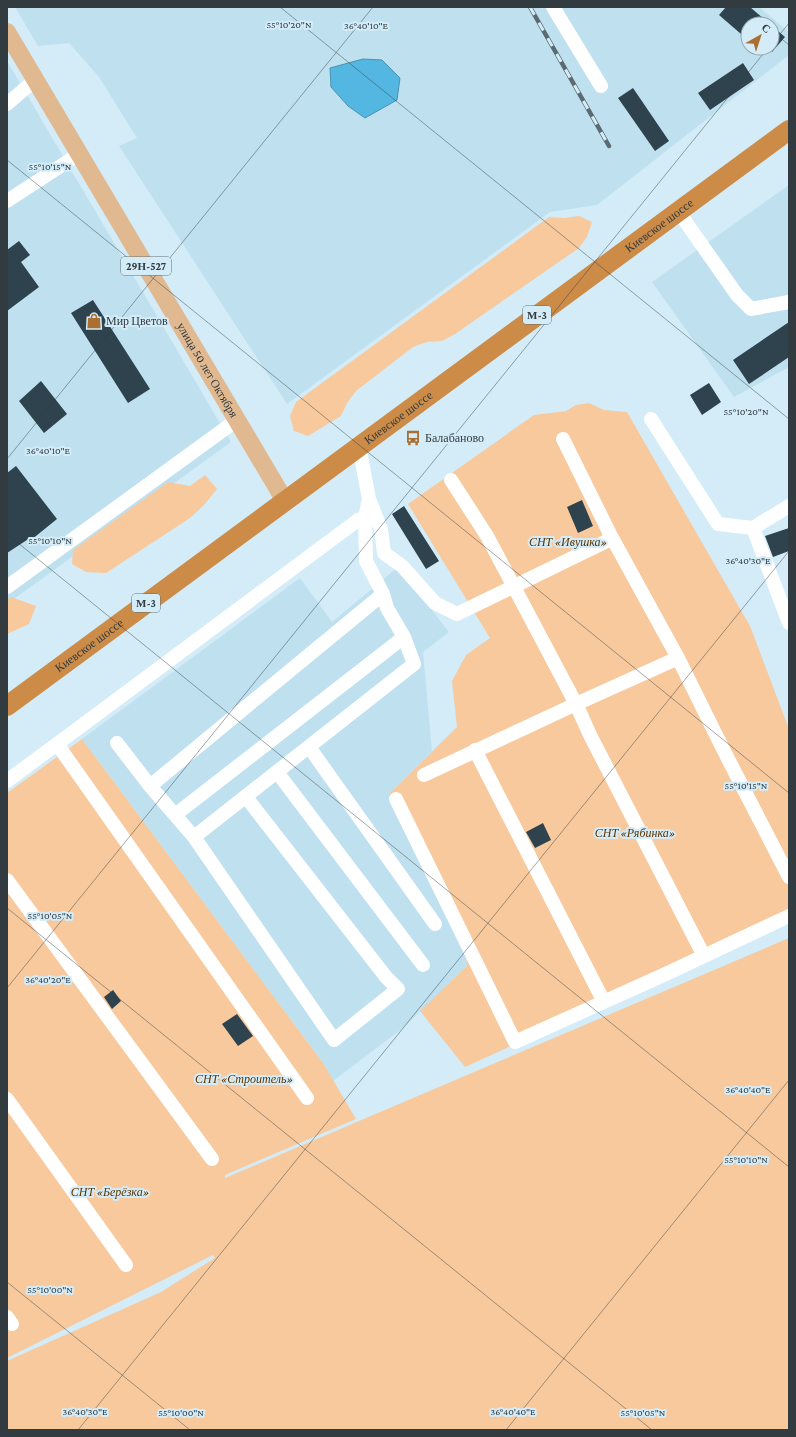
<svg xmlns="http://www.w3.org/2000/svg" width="796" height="1437" viewBox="0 0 796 1437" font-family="'Crimson Pro',serif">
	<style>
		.built { fill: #bfe0ef; fill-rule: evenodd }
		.green { fill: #f8c99d }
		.water { fill: #53b7e1; stroke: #4992b1 }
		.building { fill: #2e434d }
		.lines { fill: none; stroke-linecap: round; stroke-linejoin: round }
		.minor { stroke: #fff; stroke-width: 14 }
		.major { stroke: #e1b991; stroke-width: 18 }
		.highway { stroke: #cd8b48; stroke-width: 20 }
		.rail-casing { stroke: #5c6a71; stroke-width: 4.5 }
		.rail { stroke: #d3ecf8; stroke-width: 3; stroke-dasharray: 9; stroke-linecap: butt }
		.ticks { fill: none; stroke: #313b40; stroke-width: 1; stroke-opacity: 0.45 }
		.labels { text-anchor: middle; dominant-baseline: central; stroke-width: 4; stroke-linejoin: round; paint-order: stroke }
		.shield { fill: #d3ecf8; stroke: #627077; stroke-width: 1 }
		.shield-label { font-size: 11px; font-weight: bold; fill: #313b40 }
		.street-label { font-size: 12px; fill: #313b40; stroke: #d3ecf8 }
		.poi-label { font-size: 12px; fill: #313b40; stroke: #d3ecf8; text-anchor: start }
		.park-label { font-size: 12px; font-style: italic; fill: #5e3500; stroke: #d3ecf8 }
		.ticks-label { font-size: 10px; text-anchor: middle; fill: #313b40; stroke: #d3ecf8; stroke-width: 4; stroke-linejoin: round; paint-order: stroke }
	</style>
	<rect width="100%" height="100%" fill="#d3ecf8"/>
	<path class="built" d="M15 7H759L789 32V55L597 205 550 212 287 404 119 146 137 138 99 77 69 43 38 46ZM748 24H772V48H748Z
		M7 61 231 442 7 604Z
		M789 185V367L734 397 652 282Z
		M398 567 449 632 423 652 432 751 389 794 466 953 467 966 403 1028 333 1081 323 1063 82 739 300 578 332 622Z"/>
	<path class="green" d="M579 216 592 222 587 237 579 248 455 334 442 341 427 342 413 347 356 391 347 403 341 416 308 436 294 431 290 416 296 402 549 217 564 218Z
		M589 403 604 410 627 412 750 626 789 729V919L465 1067 420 1011 467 966 466 953 389 794 457 727 452 681 466 655 490 638 408 504 534 415 566 411 576 405Z
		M205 475 217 489 204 505 190 518 106 573 86 572 72 564 73 550 168 482 190 486Z
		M11 597 36 606 29 624 9 633 7 635V600Z
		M82 739 323 1063 356 1119 225 1175V1178L789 938V1430H7V1361L161 1292 215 1258 213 1255 7 1358V793Z"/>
	<path class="water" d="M363 59 382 60 400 78 397 100 365 118 348 106 331 87 330 68Z"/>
	<path class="building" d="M726 7H750L770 24H748V40L719 15Z
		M772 26 785 37 772 52Z
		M743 63 754 80 710 110 698 93Z
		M633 88 669 141 655 151 618 98Z
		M19 241 30 255 21 262 39 287 7 311V250Z
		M93 300 150 389 128 403 71 313Z
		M789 322V357L749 384 733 360Z
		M41 381 67 414 44 433 19 401Z
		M709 383 721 402 702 415 690 395Z
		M16 466 57 519 31 540 30 538 7 553V473Z
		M582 500 593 526 578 533 567 507Z
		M404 506 439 561 426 569 392 514Z
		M789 528V551L773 557 765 536Z
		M543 823 551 840 535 848 526 832Z
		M113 990 121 1001 112 1009 104 997Z
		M237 1014 253 1036 238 1046 222 1024Z"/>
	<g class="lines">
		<path class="minor" d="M553 7 601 86
			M7 104 35 80
			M7 201 79 154
			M678 211 737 295 751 309 789 302
			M651 419 718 524 753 528
			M451 480 487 536 576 704 590 735 704 956
			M369 499 381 529 384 553 402 566 435 603 457 614 607 541 610 534 563 439
			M753 528 789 623
			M753 528 789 506
			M610 534 678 658 724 751 789 877
			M7 587 237 420
			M117 743 150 786 194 837 334 1040 398 989 386 977 246 797
			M57 744 358 520 365 518
			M309 747 435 924
			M475 750 604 1002
			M277 772 423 965
			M424 775 576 704 678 658
			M7 781 57 744 307 1098
			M150 786 383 594
			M396 799 515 1042 670 972 789 916
			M175 815 404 637 387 608 383 594 366 561 365 518 369 499 359 446
			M194 837 414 664 404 637
			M7 880 212 1159
			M7 1099 126 1265
			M7 1317 12 1324"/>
		<path class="major" id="s1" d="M7 32 285 501"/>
		<path class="highway" id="s2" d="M7 706 789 130"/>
		<g class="rail-casing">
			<path id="rail" d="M530 7 609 146"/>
		</g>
		<use href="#rail" class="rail"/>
	</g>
	<path class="ticks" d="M280 7 789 419M742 7 763 24M772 31 789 45M772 44 789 23M7 160 789 793M7 459 373 7M7 534 789 1167M7 908 652 1430M7 988 768 48M7 1282 190 1430M78 1430 789 551M506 1430 789 1080"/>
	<defs>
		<g id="shop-bare" transform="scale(1.2)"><path d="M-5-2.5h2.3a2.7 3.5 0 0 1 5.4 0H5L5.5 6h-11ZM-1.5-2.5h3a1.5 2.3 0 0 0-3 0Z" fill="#ab6f31" stroke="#d3ecf8" stroke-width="2.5" paint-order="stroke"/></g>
		<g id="bus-bare" transform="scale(1.2)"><path d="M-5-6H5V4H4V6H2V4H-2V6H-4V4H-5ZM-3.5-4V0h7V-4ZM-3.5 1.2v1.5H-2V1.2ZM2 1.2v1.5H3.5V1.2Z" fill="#ab6f31" stroke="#d3ecf8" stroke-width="2.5" paint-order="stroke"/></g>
	</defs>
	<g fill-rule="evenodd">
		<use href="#shop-bare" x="94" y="321"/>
		<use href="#bus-bare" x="413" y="438"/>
	</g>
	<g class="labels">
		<g class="shield">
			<rect x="121" y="257" width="50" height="18" rx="3"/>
			<rect x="523" y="306" width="28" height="18" rx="3"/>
			<rect x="132" y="594" width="28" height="18" rx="3"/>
		</g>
		<g class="shield-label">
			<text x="146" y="266">29Н-527</text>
			<text x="537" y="315">М-3</text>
			<text x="146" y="603">М-3</text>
		</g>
		<g class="street-label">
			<text stroke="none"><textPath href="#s2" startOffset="810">Киевское шоссе</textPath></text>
			<text stroke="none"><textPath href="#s1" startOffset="393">улица 50 лет Октября</textPath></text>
			<text stroke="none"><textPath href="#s2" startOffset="486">Киевское шоссе</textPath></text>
			<text stroke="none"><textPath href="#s2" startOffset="102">Киевское шоссе</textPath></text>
		</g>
		<g class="poi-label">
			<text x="106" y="321">Мир Цветов</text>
			<text x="425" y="438">Балабаново</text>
		</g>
		<g class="park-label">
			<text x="568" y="542">СНТ «Ивушка»</text>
			<text x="635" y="833">СНТ «Рябинка»</text>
			<text x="244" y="1079">СНТ «Строитель»</text>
			<text x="110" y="1192">СНТ «Берёзка»</text>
		</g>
	</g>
	<g class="ticks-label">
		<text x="289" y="28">55°10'20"N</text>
		<text x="366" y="29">36°40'10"E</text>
		<text x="50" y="170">55°10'15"N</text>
		<text x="746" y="415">55°10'20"N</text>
		<text x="48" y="454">36°40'10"E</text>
		<text x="50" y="544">55°10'10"N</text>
		<text x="748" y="564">36°40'30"E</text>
		<text x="746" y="789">55°10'15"N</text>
		<text x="50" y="919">55°10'05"N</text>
		<text x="48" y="983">36°40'20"E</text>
		<text x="748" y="1093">36°40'40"E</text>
		<text x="746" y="1163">55°10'10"N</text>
		<text x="50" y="1293">55°10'00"N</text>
		<text x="85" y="1415">36°40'30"E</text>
		<text x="513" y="1415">36°40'40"E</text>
		<text x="181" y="1416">55°10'00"N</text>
		<text x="643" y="1416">55°10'05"N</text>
	</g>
	<rect width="796" height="1437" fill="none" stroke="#313b40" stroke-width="16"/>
	<g transform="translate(760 36) rotate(39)"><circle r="19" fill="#d3ecf8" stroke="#92a5ae"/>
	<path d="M0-3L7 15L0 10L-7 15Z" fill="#ab6f31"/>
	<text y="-6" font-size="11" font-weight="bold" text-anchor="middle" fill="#313b40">С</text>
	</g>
</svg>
